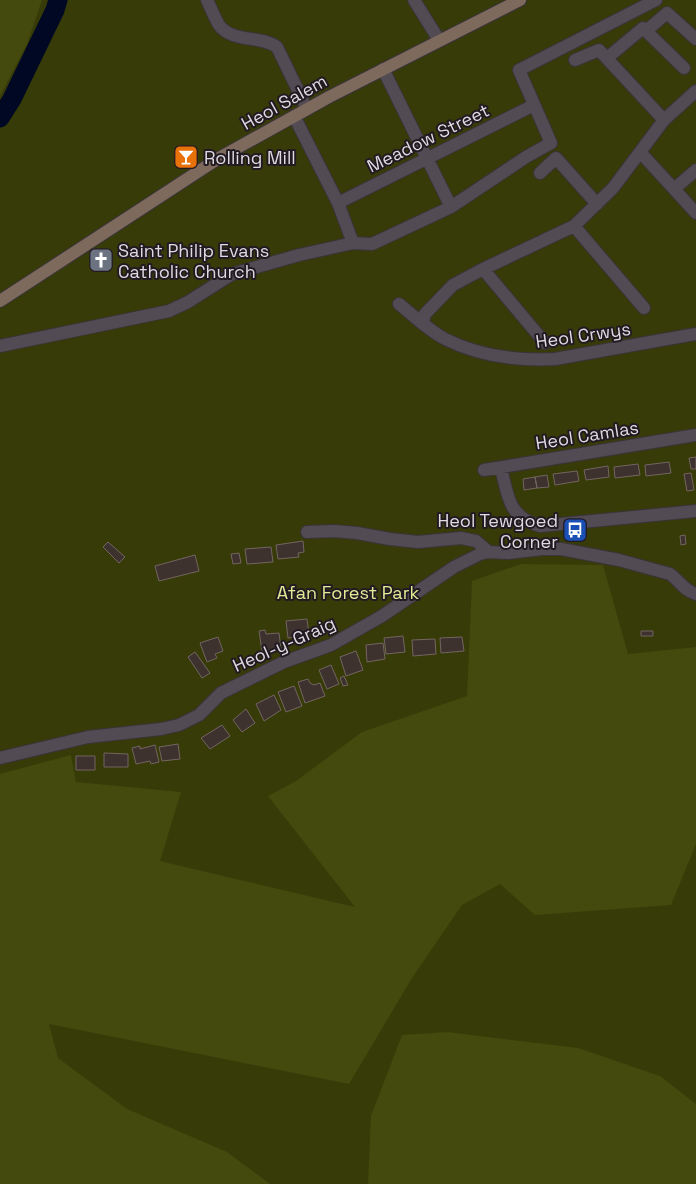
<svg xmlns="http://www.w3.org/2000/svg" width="696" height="1184" viewBox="0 0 696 1184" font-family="'Space Grotesk',sans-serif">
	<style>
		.green { fill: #373b08 }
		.forest { fill: #44490e }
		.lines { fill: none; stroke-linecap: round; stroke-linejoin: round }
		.river { stroke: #000824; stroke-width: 19 }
		.building { fill: #3e322e; stroke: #736561 }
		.street-casing { stroke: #3a343b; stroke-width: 14 }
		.secondary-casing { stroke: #3a343b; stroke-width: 14 }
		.street { stroke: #534b54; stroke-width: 12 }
		.secondary { stroke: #7e695d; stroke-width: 12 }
		.labels { text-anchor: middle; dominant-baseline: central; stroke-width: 4; stroke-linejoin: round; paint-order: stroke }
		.street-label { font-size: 18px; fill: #dfdae0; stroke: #221a22 }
		.poi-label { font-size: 18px; fill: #dfdae0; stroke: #221a22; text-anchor: start }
		.park-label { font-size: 18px; fill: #e0eb95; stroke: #221a22 }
	</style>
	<rect width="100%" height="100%" fill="#221a22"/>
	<path class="green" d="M0 0H696V1184H0Z"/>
	<path class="forest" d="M0 0H42L27 44 0 96Z
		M521 564 603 565 628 654 696 647V844L671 905 535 915 500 884 462 905 412 978 349 1084 49 1024 58 1058 127 1109 227 1152 270 1184H0V774L71 755 76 782 181 792 160 861 355 907 268 796 296 781 362 732 467 696 472 581Z
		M447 1032 578 1048 660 1076 696 1104V1184H368L371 1116 402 1035Z"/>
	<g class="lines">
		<path class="river" d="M0 118 12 99 55 10 58 0"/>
	</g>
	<path class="building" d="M696 457V469H691L689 458Z
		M669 462 671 473 646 476 645 465Z
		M638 464 640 475 615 478 614 467Z
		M608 466 609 477 586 480 584 470Z
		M577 471 579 481 555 485 553 474Z
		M691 473 694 490 687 491 684 474Z
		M547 475 549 487 537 488 535 477Z
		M535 477 537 488 524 490 523 479Z
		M685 535 686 544 681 545 680 536Z
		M303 541 304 552 298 553 299 557 278 559 276 545Z
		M108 542 125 557 119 563 103 547Z
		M271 547 273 562 247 564 245 549Z
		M239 553 241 563 233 564 231 554Z
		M195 555 199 571 159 581 155 566Z
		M307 619 309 635 304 636 305 639 296 640 295 637 288 638 286 621Z
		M265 630 266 634 279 633 281 649 262 651 259 631Z
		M641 631H653V636H641Z
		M403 636 405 652 386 654 384 638Z
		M218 637 223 651 215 654 217 658 207 662 200 643Z
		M462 637 464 651 441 653 440 638Z
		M435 639 436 654 413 656 412 640Z
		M383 643 385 659 367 662 366 645Z
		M356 651 363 670 346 676 340 657Z
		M195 652 210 673 202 678 188 657Z
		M331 665 339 684 327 689 319 670Z
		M344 676 348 685 343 686 340 678Z
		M308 679 310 683 314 685 320 683 325 696 305 703 298 682Z
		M294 686 302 706 286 712 278 692Z
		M274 695 281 710 264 721 256 704Z
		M246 709 255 723 242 732 233 720Z
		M222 725 230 736 210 749 201 738Z
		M178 744 180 759 162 761 159 747Z
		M155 745 159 762 151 764 150 761 136 764 132 748 140 746V749Z
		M104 753 128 754V767H104Z
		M76 756H95V770H76Z"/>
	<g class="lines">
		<g class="street-casing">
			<path id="street" d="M207 0C211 8 214 17 219 25 232 43 261 35 277 47L307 109
				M414 0 439 40
				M646 31 667 13 696 39
				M607 58 643 28 684 68
				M575 60 599 50 664 120
				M383 69 451 207
				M294 116 338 203 353 243
				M640 152 696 213
				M540 173 556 158 597 204
				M674 189 696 170
				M338 203 534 105
				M574 226 644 308
				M483 269 545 343
				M399 304C414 316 428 330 445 339 479 356 517 361 555 359L696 334
				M423 323 425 314 453 285 483 269 574 226 613 188 664 120 696 91
				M0 346 169 311 188 302 232 274 299 255 353 243 372 244 451 207 526 157 551 143 519 70 656 0
				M501 468C508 496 508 517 540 526L696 511
				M484 470 696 435
				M307 532 334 531 357 533 390 539 418 542 461 538 476 541 489 552
				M0 758 88 737 161 729 179 725 199 715 221 693 284 662 331 645 382 616 454 567 480 554 489 552 508 553 542 549H561L619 560 670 574C681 582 683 590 696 594"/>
		</g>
		<g class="secondary-casing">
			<path id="secondary" d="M0 301 219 158 329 97 520 0"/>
		</g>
		<use href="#street" class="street"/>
		<use href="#secondary" class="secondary"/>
	</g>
	<defs>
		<g id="bar-square" transform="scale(1.25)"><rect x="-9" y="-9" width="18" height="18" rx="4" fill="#e8710a" stroke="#221a22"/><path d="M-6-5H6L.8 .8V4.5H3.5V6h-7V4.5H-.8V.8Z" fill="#fff"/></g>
		<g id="church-square" transform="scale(1.25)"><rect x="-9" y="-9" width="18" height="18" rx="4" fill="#6b7280" stroke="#221a22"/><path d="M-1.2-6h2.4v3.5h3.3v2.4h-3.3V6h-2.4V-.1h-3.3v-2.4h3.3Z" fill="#fff"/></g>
		<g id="bus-square" transform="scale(1.25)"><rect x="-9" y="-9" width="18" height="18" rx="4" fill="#1a4fb4" stroke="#221a22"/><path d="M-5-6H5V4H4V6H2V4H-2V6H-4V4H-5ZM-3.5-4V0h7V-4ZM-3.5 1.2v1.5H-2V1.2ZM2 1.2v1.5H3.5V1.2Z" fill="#fff"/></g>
	</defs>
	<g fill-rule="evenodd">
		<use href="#bar-square" x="186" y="157"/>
		<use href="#church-square" x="101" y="260"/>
		<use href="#bus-square" x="575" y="530"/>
	</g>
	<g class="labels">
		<g class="street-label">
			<text transform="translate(284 102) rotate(-29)">Heol Salem</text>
			<text transform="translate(428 138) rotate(-26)">Meadow Street</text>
			<text transform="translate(583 335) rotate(-8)">Heol Crwys</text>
			<text transform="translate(587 435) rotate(-9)">Heol Camlas</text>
			<text transform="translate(284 644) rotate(-24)">Heol-y-Graig</text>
		</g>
		<g class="poi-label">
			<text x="204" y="157">Rolling Mill</text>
			<text x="118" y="250">Saint Philip Evans<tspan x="118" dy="21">Catholic Church</tspan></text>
			<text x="558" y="520" text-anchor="end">Heol Tewgoed<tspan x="558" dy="21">Corner</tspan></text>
		</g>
		<g class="park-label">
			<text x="348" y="592">Afan Forest Park</text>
		</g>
	</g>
</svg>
